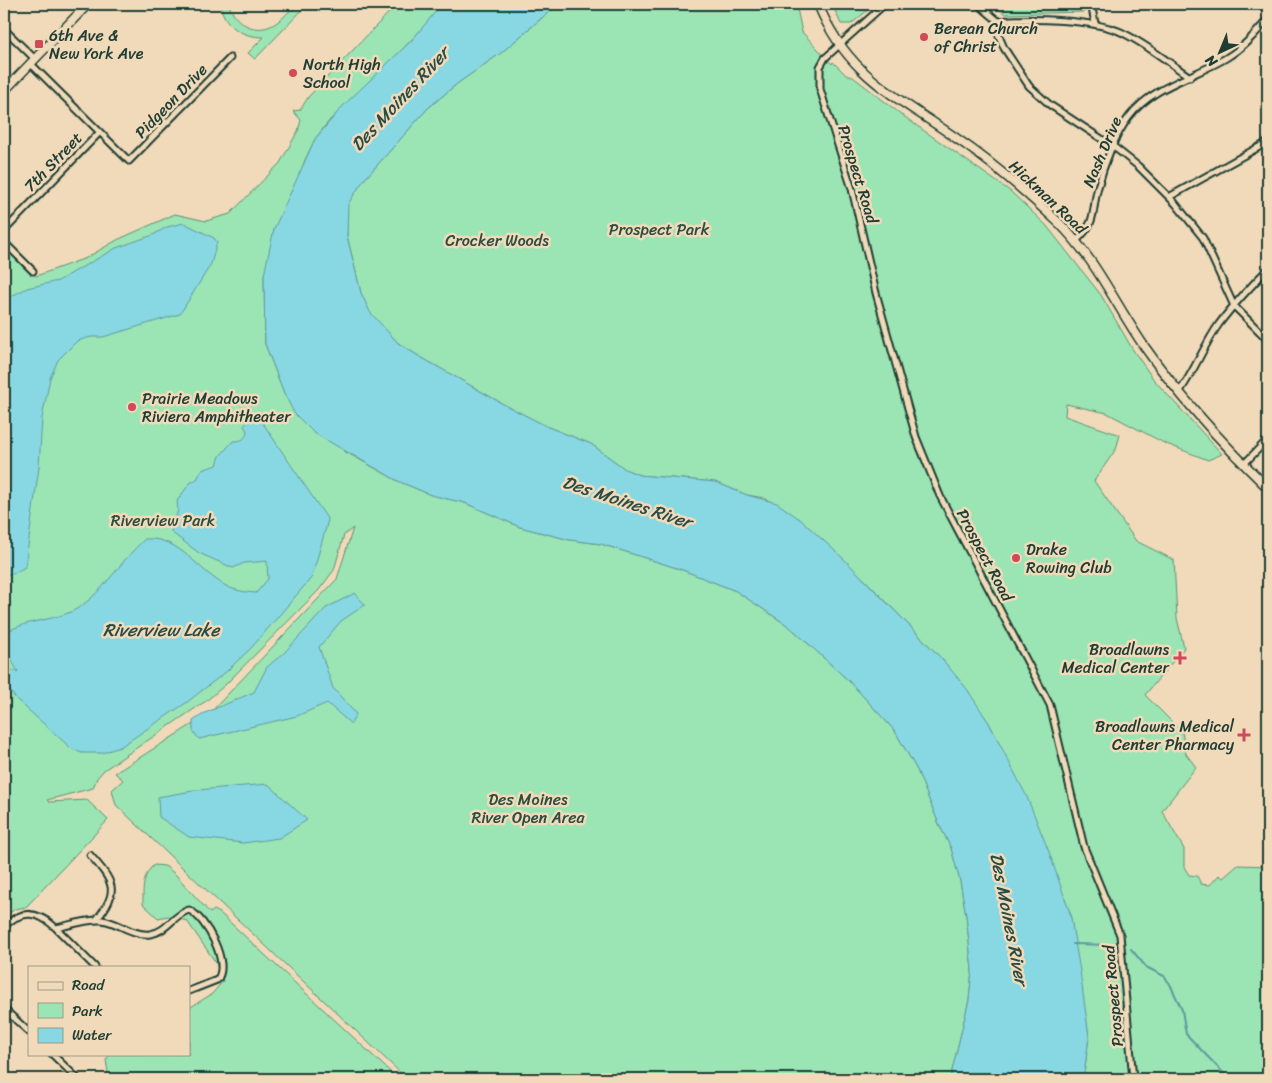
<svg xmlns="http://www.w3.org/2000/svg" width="1272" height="1083" viewBox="0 0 1272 1083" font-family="Sriracha,sans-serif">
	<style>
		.green { fill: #9be4b3; stroke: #5d9074 }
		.water { fill: #88d8e4; stroke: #5e9a9e }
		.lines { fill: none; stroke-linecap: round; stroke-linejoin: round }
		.stream { stroke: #5e9a9e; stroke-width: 2 }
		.minor-casing { stroke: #1f3d34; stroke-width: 9 }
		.secondary-casing { stroke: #1f3d34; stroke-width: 11 }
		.minor { stroke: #f0dab9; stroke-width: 5 }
		.secondary { stroke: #f0dab9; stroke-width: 8 }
		.poi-dot { fill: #d1495b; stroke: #f0dab9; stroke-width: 2 }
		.labels { text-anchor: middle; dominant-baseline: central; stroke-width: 5; stroke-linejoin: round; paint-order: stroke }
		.poi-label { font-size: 16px; fill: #1f3d34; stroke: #f0dab9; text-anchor: start }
		.street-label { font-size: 16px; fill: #1f3d34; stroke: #f0dab9 }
		.park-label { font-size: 16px; fill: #2b4e41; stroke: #f0dab9 }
		.water-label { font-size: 18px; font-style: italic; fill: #2a4c46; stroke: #f0dab9 }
	</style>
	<rect width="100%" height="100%" fill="#f0dab9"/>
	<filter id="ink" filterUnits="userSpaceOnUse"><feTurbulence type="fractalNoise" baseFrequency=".02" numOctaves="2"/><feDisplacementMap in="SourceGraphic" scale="10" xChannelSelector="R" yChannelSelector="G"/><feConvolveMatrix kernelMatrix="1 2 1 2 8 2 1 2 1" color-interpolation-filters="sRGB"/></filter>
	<g filter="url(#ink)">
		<path class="green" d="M220 4H229C234 24 257 36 276 23 284 18 290 10 296 4H308L255 59 248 53 264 37C242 37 224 26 220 4Z
			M397 4H442L434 16 401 51 329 121 315 139 305 160 264 275 265 344 284 393 344 451 398 481 431 495 465 503 520 527 570 540 601 544 680 569 736 591 790 627 850 682 895 731 917 770 939 824 951 848 960 881 966 915 972 970 969 1000 950 1079H407L116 805 112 790 123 780 115 773 209 714 337 579 353 528 344 535 334 570 319 590 225 685 206 701 104 770 97 778 93 788 47 800 49 802 87 800 108 820 26 907 15 909 4 917V248L29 273 33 271 36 276 86 258 117 240 175 214 206 221 230 214 280 163 298 131 301 120 293 111 300 110 309 96Z
			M558 4H796L802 32 832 64 833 62 846 75 853 77 906 118 1010 191 1046 225 1101 295 1133 350 1154 380 1222 454 1208 460 1164 443 1107 413 1066 404 1065 416 1120 435 1116 449 1094 481 1136 541 1174 560 1177 618 1184 648 1145 695 1182 732 1186 754 1196 767 1162 811 1184 849V867L1189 875 1197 876 1201 884 1210 885 1219 875 1223 878 1238 865 1268 866V1079H1081L1084 1074 1089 1037 1070 913 999 743 989 723 941 658 870 585 801 520 764 498 747 495 715 482 639 475 625 469 591 444 548 427 503 404 417 355 398 343 370 313 361 293 347 236V204L363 181 428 108 458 83 501 53Z
			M832 4H875L851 24H841Z
			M992 4H1082L1084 12 1005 14Z
			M154 865 165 866 175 874 210 913 214 910 220 913 398 1079H109L106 1060 110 1054H189V1008L212 994 223 981 216 963 187 921 168 916 158 918 143 904C143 890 142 875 154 865Z"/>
		<path class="water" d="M442 4H558L501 53 458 83 428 108 363 181 348 204 347 236 361 293 370 312 398 343 417 355 503 404 548 427 591 444 625 469 639 475 715 482 747 495 777 503 801 520 846 561 941 658 967 689 989 723 1027 797 1049 852 1070 913 1080 971 1089 1037 1084 1074 1081 1079H950L969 1000 972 970 966 915 960 881 951 848 939 824 917 770 895 731 850 682 790 627 736 591 680 569 601 544 570 540 520 527 465 503 431 495 398 481 314 433 294 413 284 393 265 344 264 275 274 229 315 139 343 106 412 40Z
			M184 223 214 238 217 242 211 264 180 314 103 337H91L77 341 58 360 50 378 42 418 39 467 25 567 13 574H4V300L27 288 58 281 116 248 153 235 167 227Z
			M258 416 328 520 312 577 253 646 227 671 186 703 120 747 102 753H82L72 749 16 699 4 683V668L18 672 7 651 4 634C26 618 58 622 80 607 106 589 121 560 145 539 179 536 198 571 226 586 235 591 246 592 256 593L268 579 267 561 244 563 233 568 199 553 171 532 178 510 177 501 190 483 197 479 202 470 217 465 220 456 233 441C241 441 246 440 247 431L244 426 249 419Z
			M355 593 365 605 341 621 319 647 333 688 356 714 351 724 327 703 297 716 199 739 193 731V721L205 713 254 692 267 667 284 653 326 608Z
			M268 784 307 820 279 838 243 843 189 837 159 817 158 797 198 790Z"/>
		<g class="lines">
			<path class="stream" d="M1073 944 1110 945
				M1131 949 1146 967 1164 976 1170 984 1182 1010 1186 1034 1229 1079"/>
			<g class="minor-casing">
				<path id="minor" d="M885 4 825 58 820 67V89L852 189 876 293 916 437 940 496 1050 705 1084 847 1120 935 1133 1079
					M978 4 998 21C1030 18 1095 19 1123 33 1146 44 1168 62 1190 77
					M1091 4 1095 23
					M998 21 996 29 1004 48 1029 86 1050 105 1114 147 1138 166 1175 203 1203 238 1234 306 1268 340
					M4 29 35 59
					M30 63 129 161 230 58
					M1169 197 1268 142
					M4 231 100 132
					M1076 241C1098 221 1091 212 1098 187 1104 164 1115 135 1129 117 1152 86 1195 77 1226 58 1243 48 1256 33 1268 19
					M4 242 33 271
					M1180 391C1195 370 1204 345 1219 324 1234 304 1251 286 1268 269
					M1244 464 1268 439
					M90 855C113 881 121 891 96 920
					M4 927C22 908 39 912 56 928 70 925 87 919 102 920 118 922 133 936 150 934 167 932 174 914 189 910 206 918 231 964 217 980L189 991
					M56 928 95 967
					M4 1009 29 1032
					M52 1054 78 1079"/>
			</g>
			<g class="secondary-casing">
				<path id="secondary" d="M818 4C847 76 897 96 956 138 993 163 1026 192 1058 222 1096 259 1115 304 1144 346 1179 396 1225 446 1268 488
					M4 91 88 4"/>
			</g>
			<use href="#minor" class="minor"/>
			<use href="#secondary" class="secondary"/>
		</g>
	</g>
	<g class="poi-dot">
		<circle cx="924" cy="37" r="5"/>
		<rect x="34" y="39" width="10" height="10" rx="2.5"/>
		<circle cx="293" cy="73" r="5"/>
		<circle cx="132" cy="407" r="5"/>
		<circle cx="1016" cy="558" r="5"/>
		<path d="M1177.5 650.5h5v5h5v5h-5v5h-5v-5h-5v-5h5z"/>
		<path d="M1241.5 727.5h5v5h5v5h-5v5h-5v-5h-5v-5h5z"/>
	</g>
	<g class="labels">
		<g class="poi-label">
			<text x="934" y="28">Berean Church<tspan x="934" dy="18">of Christ</tspan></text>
			<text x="49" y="35">6th Ave &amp;<tspan x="49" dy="18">New York Ave</tspan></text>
			<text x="303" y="64">North High<tspan x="303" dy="18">School</tspan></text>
			<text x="142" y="398">Prairie Meadows<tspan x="142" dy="18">Riviera Amphitheater</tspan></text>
			<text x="1026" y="549">Drake<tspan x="1026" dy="18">Rowing Club</tspan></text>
			<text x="1169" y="649" text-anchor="end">Broadlawns<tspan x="1169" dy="18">Medical Center</tspan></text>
			<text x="1234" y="726" text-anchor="end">Broadlawns Medical<tspan x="1234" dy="18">Center Pharmacy</tspan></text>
		</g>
		<g class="street-label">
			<text transform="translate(171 101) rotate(-46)">Pidgeon Drive</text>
			<text transform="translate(1102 152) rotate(-67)">Nash Drive</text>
			<text transform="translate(53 162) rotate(-46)">7th Street</text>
			<text transform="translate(858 174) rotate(73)">Prospect Road</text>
			<text transform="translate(1048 197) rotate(43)">Hickman Road</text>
			<text transform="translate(985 555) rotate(62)">Prospect Road</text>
			<text transform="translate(1113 996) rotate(-95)">Prospect Road</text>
		</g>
		<g class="park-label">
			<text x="659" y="229">Prospect Park</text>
			<text x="497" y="240">Crocker Woods</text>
			<text x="163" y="520">Riverview Park</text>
			<text x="528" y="799">Des Moines<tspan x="528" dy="18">River Open Area</tspan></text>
		</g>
		<g class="water-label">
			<text transform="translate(400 99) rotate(-47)">Des Moines River</text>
			<text transform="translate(627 502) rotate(18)">Des Moines River</text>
			<text x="161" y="630">Riverview Lake</text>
			<text transform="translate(1009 919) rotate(79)">Des Moines River</text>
		</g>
	</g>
	<rect width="1272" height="1083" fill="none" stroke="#f0dab9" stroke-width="20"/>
	<rect x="10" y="10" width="1252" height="1063" fill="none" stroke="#1f3d34" stroke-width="2" filter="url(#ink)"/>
	<rect x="28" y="966" width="162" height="90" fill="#f0dab9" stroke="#9c9b84"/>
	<rect x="38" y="982" width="25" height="8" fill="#f0dab9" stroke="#9c9b84"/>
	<text x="72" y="990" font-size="15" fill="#1f3d34">Road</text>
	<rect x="38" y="1003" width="25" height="15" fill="#9be4b3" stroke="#9c9b84"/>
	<text x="72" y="1016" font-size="15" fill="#1f3d34">Park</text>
	<rect x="38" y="1028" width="25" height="15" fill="#88d8e4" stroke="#9c9b84"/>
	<text x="72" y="1040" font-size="15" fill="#1f3d34">Water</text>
	<g transform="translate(1220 52) rotate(224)" stroke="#f0dab9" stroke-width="4" paint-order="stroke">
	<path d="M0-4L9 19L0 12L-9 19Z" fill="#1f3d34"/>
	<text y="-8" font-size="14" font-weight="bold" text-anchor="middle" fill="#1f3d34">N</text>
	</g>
</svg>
